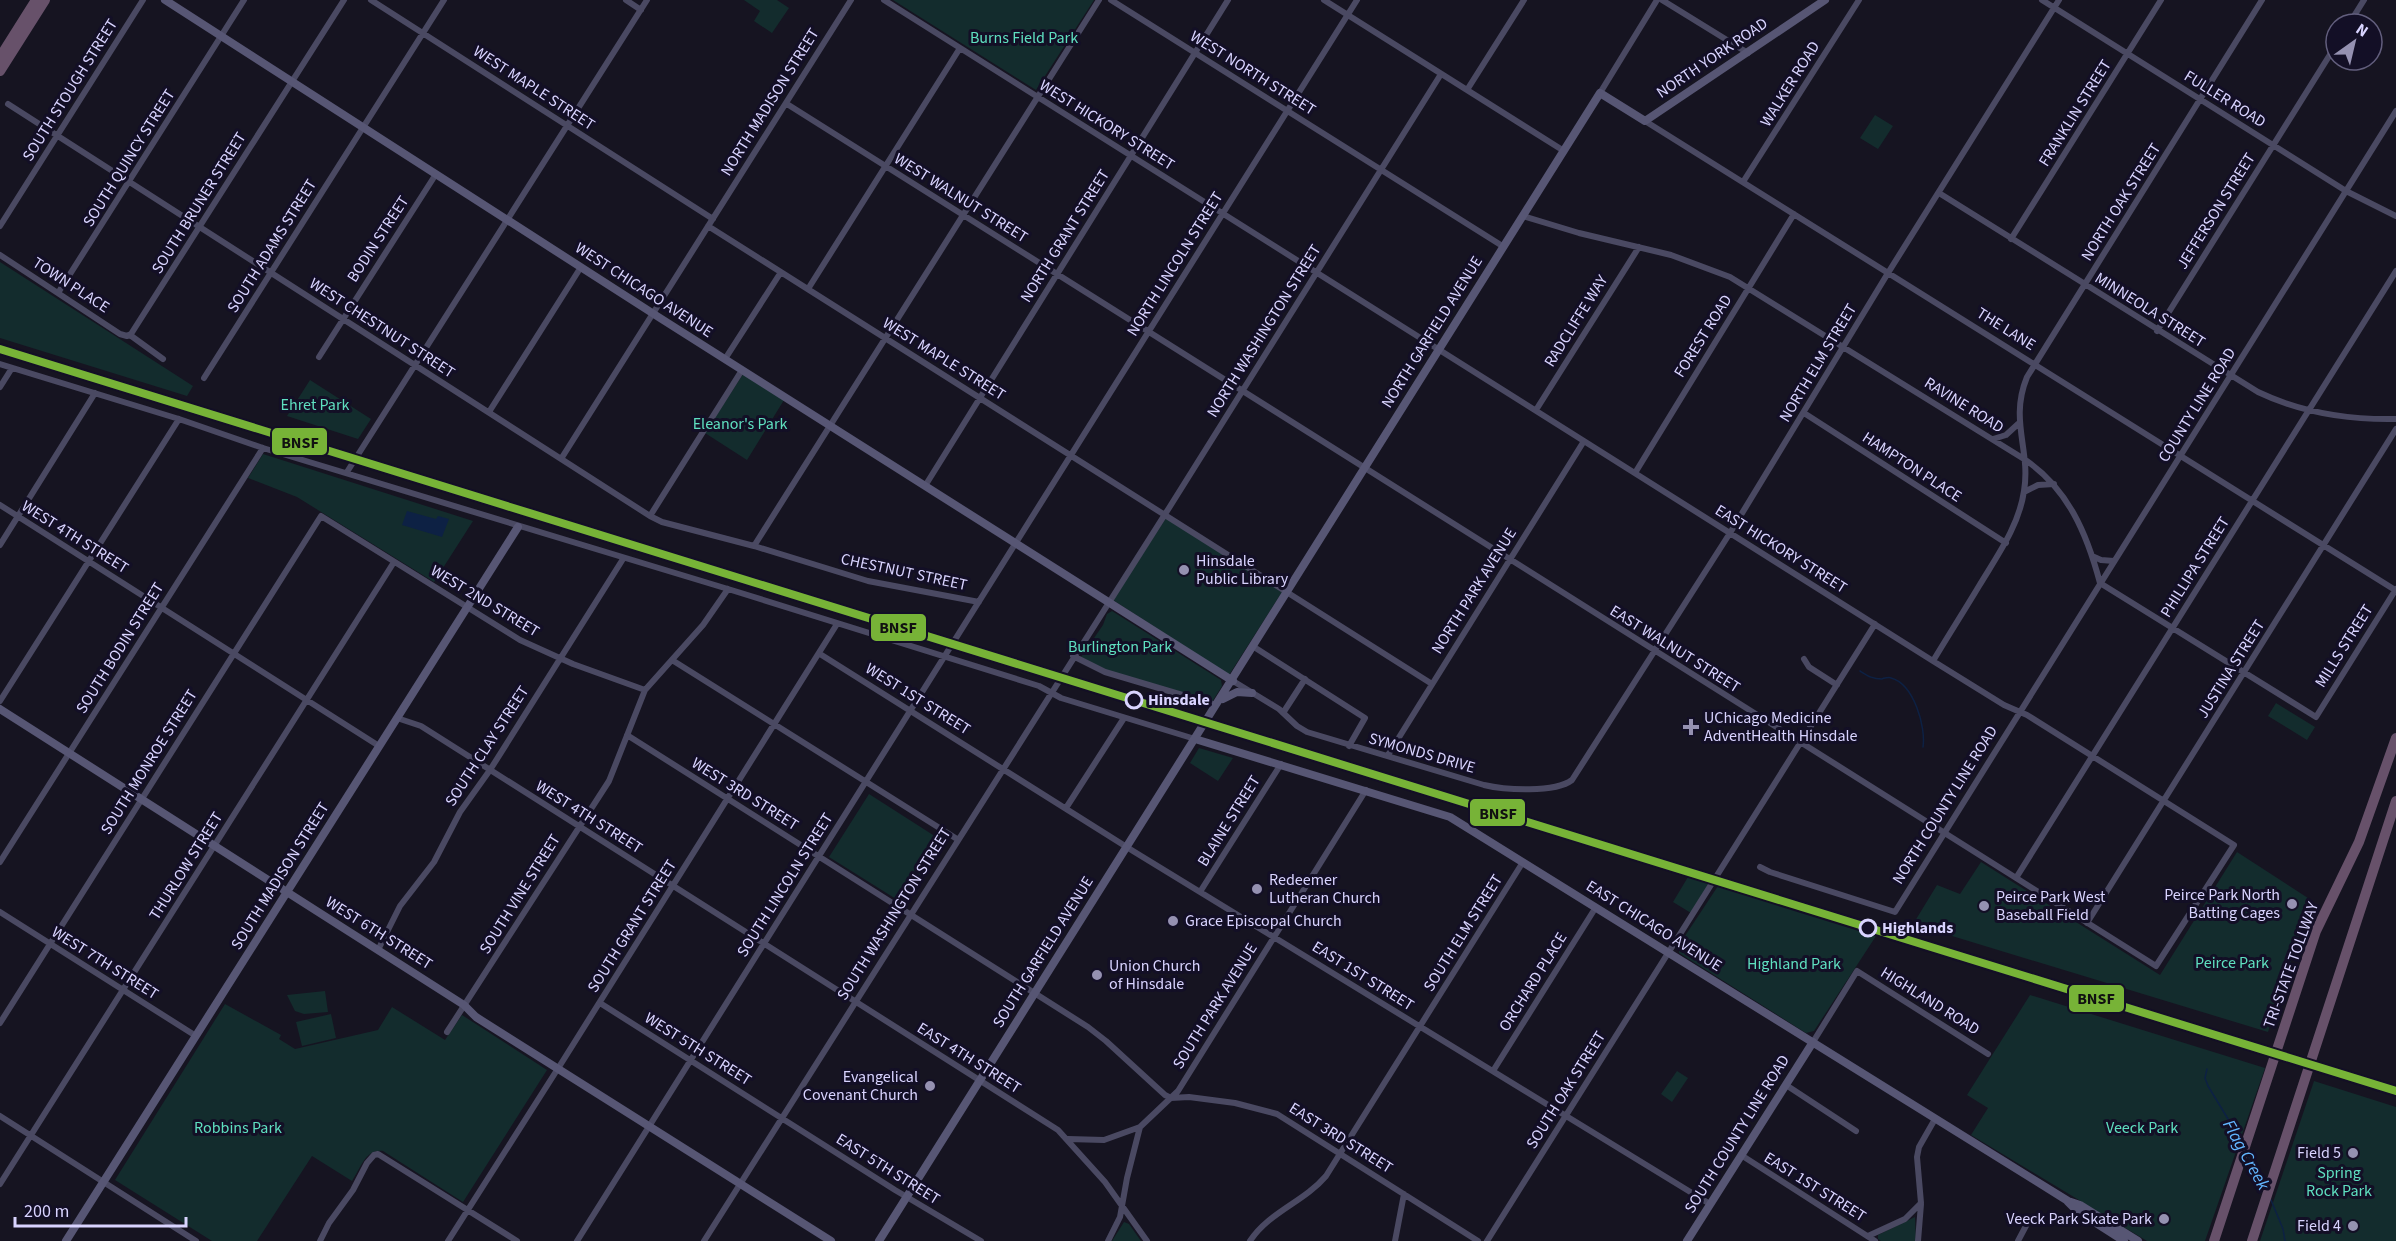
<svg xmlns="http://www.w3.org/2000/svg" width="2396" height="1241" viewBox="0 0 2396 1241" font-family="'Source Sans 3',sans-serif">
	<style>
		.green { fill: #132c2d }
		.water { fill: #0d2144 }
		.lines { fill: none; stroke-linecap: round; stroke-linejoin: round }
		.stream { stroke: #0d2144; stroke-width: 1.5 }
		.street { stroke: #4a4962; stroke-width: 6 }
		.secondary { stroke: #575674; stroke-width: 8 }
		.highway { stroke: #67516a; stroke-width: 10 }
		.rail { stroke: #43596b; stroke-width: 1.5; stroke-dasharray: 9 8; stroke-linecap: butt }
		.rail-1-casing { stroke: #130f26; stroke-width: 12 }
		.rail-1 { stroke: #77b337; stroke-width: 8 }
		.poi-dot { fill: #9591b1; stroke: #130f26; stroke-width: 2 }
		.stop-dot { fill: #130f26; stroke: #d9d4ff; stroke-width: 3 }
		.labels { text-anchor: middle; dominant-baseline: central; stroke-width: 6; stroke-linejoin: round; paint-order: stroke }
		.park-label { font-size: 16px; fill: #5fe0c0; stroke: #130f26 }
		.street-label { font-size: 16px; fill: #d9d4ff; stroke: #130f26 }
		.poi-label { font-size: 16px; fill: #d9d4ff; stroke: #130f26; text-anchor: start }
		.stop-label { font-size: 16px; font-weight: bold; fill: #d9d4ff; stroke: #130f26; text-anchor: start }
		.water-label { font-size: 18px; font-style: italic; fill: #62b6ff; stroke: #130f26 }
		.line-badge { stroke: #130f26; stroke-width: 2 }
		.pale-badge-label { font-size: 16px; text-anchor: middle; font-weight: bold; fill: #111 }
	</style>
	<rect width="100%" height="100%" fill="#161421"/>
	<path class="green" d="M744 0H777L789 8 772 33 754 21 760 11Z
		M893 0H1094L1036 90Z
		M1875 115 1893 126 1878 149 1860 138Z
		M0 262 193 386 187 396 0 338Z
		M743 374 784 400 747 460 705 433Z
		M310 380 371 419 358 439 287 416Z
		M263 454 473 521 434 582 297 497 248 478Z
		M1166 518 1282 592 1229 675 1113 600Z
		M1112 611 1221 680 1222 686 1212 702 1111 672 1081 657 1103 625 1107 614Z
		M2276 703 2315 727 2307 740 2268 716Z
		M1199 748 1233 758 1218 781 1190 763Z
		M869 794 944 842 904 904 829 857Z
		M2237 852 2311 900 2268 1032 1939 932 1915 921 1937 885 1960 894 1981 862 2160 975Z
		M1688 877 1709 883 1691 913 1673 902Z
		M1718 886 1876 936 1814 1031 1806 1033 1679 953V945Z
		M325 991 328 1012 304 1014 295 1011 287 995Z
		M2030 995 2265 1068 2205 1241H2147L1971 1135 1988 1108 1967 1095Z
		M225 1004 281 1035 279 1039 295 1049 378 1030 392 1007 445 1040 462 1015 547 1070 463 1202 383 1151C365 1149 361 1168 352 1181L312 1156 257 1241H212L115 1180Z
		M331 1014 336 1038 302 1046 296 1022Z
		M1677 1071 1688 1078 1672 1102 1661 1094Z
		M2314 1081 2396 1107V1241H2260Z
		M1915 1217 1916 1241H1881L1878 1239V1235Z
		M1124 1222 1129 1224 1141 1241H1112Z"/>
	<path class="water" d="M407 511 436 519 438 516 449 519 442 537 402 525Z"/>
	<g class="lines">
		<path class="stream" d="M1860 671C1868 676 1872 679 1882 679 1883 678 1890 677 1891 678 1914 684 1926 727 1923 747
			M2207 1069 2205 1078 2208 1086 2242 1142
			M2248 1155 2264 1188
			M2271 1200 2283 1229 2285 1241"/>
		<path class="street" d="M371 0 713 219
			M626 0 641 10
			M1111 0 1504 247
			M1324 0 1564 151
			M1662 0 1748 53
			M2042 0 2346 191 2396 216
			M2349 24 2364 0
			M1467 90 1524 0
			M1600 93 1657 0
			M8 104 650 516 662 522 754 546 868 581 979 602
			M787 104 2156 966 2234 845 2027 715 2004 705 1933 661 884 0
			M1645 121 2395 590
			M1743 182 1859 0
			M1939 193 2258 392C2302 413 2347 420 2396 419
			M1523 216 1579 233 1671 255 1730 277 2024 459C2068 488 2087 534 2100 583L2316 717 2396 589
			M0 226 143 0
			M708 226 1432 684
			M2011 239 2161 0
			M0 255 120 334 127 336 131 334 344 0
			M808 289 960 48
			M58 293 244 0
			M2157 331 2336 45
			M130 335 163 359
			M319 357 436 174
			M725 359 781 272
			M0 364 179 419 263 448 728 589 1039 686 1061 698 1195 739
			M204 378 444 0
			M0 387 12 368
			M1536 410 1639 247
			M489 412 581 267
			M1804 413 2006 543
			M1993 439 2006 435 2018 424
			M561 459 851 0
			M347 472 647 0
			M1635 473 1794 214
			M925 486 1228 0
			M2024 492 2038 485 2054 484
			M0 505 379 746
			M650 516 742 370
			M0 545 95 393
			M754 546 1099 0
			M2092 556 2101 560 2114 561
			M1254 647 1365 718 1349 746
			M820 654 1133 851 1710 1204
			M1073 656 1105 672 1216 705
			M1804 659 1809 667 1837 685
			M672 660 957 839
			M1933 661C1948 636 1964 611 1979 586 1997 556 2019 526 2024 491 2031 450 2009 421 2027 377L2262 0
			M1233 681 1279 709 1297 726 1307 732 1484 785C1505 790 1555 793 1572 780L1730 533 1888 273 2059 0
			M0 701 179 419
			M1283 713 1305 679
			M397 718 421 726 1058 1130 1105 1182 1147 1241
			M627 735 1088 1027 1106 1041 1165 1095 1171 1098 1189 1097 1235 1103 1277 1114 1478 1241
			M1388 755 1584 441
			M1066 808 1124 718
			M0 862 263 448
			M1760 867 1770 872 1895 912 2396 111
			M2016 878 2396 271
			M1200 892 1281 764
			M0 912 196 1036
			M2087 923 2396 429
			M378 950 400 906 434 862 460 812 490 770 623 559
			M600 1003 895 1190 981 1241
			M0 1023 321 516 520 640 573 664 645 690
			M447 1032 609 781 645 690 703 625 728 589
			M1813 1042 1857 971 1988 1054
			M1493 1071 1596 907
			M1786 1085 1856 1131
			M0 1116 196 1241
			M1068 1139 1104 1140 1140 1127
			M1741 1155 1875 1241
			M0 1184 394 562
			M1868 1236 1905 1219 1921 1203 1917 1157 1919 1147 1935 1119
			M320 1241 329 1223 353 1190 367 1163 374 1155 378 1154 517 1241
			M448 1241 564 1059 837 624
			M577 1241 1357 0
			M704 1241 1169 508 1441 74
			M1108 1241 1120 1217 1127 1178 1140 1127 1178 1091 1366 790
			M1250 1241C1269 1212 1304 1202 1326 1176L1523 862
			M1395 1241 1404 1194
			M1487 1241 1875 624
			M1918 1241 1921 1204
			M2018 1241 2028 1222"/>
		<path class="secondary" d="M165 0 660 318 1233 681
			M1223 699 1237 692 1252 693
			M0 709 464 1005 476 1017 831 1241
			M1195 739 1450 817 2068 1201 2080 1205 2138 1241
			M2068 1202 2077 1211 2124 1241
			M66 1241 518 527
			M879 1241 1600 93 1645 121 1825 0
			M1687 1241 1813 1042"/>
		<path class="highway" d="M0 57 36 0
			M0 71 45 0
			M2214 1241 2316 931 2359 842 2396 738
			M2252 1241 2396 801"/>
		<path class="rail" d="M0 345 1711 875
			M1724 879 2396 1087"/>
		<g class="rail-1-casing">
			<path id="rail-1" d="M0 349 2396 1091"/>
		</g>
		<use href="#rail-1" class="rail-1"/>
	</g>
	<g class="poi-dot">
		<circle cx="1184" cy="570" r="6"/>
		<path d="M1688 718h6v6h6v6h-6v6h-6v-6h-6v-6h6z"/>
		<circle cx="1257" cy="889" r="6"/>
		<circle cx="2292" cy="904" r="6"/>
		<circle cx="1984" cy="906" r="6"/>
		<circle cx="1173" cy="921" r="6"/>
		<circle cx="1097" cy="975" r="6"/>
		<circle cx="930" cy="1086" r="6"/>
		<circle cx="2353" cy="1153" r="6"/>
		<circle cx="2164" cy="1219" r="6"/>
		<circle cx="2353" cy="1226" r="6"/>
	</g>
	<g class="stop-dot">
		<circle cx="1134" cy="700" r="8"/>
		<circle cx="1868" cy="928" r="8"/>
	</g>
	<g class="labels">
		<g class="park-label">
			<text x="1024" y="38">Burns Field Park</text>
			<text x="315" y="405">Ehret Park</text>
			<text x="740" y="424">Eleanor's Park</text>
			<text x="1120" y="647">Burlington Park</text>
			<text x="2232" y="963">Peirce Park</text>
			<text x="1794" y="964">Highland Park</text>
			<text x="238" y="1128">Robbins Park</text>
			<text x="2142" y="1128">Veeck Park</text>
			<text x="2339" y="1173">Spring<tspan x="2339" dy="18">Rock Park</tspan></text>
		</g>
		<g class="street-label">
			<text transform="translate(1712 58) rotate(-34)">NORTH YORK ROAD</text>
			<text transform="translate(1253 73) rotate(32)">WEST NORTH STREET</text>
			<text transform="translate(1790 84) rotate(-58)">WALKER ROAD</text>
			<text transform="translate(534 88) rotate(33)">WEST MAPLE STREET</text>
			<text transform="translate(70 90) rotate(-58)">SOUTH STOUGH STREET</text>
			<text transform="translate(2225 99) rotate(32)">FULLER ROAD</text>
			<text transform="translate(770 102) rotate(-58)">NORTH MADISON STREET</text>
			<text transform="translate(2075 113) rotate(-58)">FRANKLIN STREET</text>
			<text transform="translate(1107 125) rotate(32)">WEST HICKORY STREET</text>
			<text transform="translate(129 158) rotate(-58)">SOUTH QUINCY STREET</text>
			<text transform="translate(961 198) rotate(32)">WEST WALNUT STREET</text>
			<text transform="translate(2121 202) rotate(-58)">NORTH OAK STREET</text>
			<text transform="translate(199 203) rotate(-58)">SOUTH BRUNER STREET</text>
			<text transform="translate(2216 211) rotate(-58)">JEFFERSON STREET</text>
			<text transform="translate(1065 236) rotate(-58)">NORTH GRANT STREET</text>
			<text transform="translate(378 239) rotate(-57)">BODIN STREET</text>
			<text transform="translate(272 246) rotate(-58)">SOUTH ADAMS STREET</text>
			<text transform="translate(1175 264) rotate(-58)">NORTH LINCOLN STREET</text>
			<text transform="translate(71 285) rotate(33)">TOWN PLACE</text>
			<text transform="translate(644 290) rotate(33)">WEST CHICAGO AVENUE</text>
			<text transform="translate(2150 310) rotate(32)">MINNEOLA STREET</text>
			<text transform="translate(1576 321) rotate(-58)">RADCLIFFE WAY</text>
			<text transform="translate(382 328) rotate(33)">WEST CHESTNUT STREET</text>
			<text transform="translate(2006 329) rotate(32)">THE LANE</text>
			<text transform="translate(1264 331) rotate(-58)">NORTH WASHINGTON STREET</text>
			<text transform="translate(1432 332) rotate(-58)">NORTH GARFIELD AVENUE</text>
			<text transform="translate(1703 336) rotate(-58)">FOREST ROAD</text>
			<text transform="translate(944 359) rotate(32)">WEST MAPLE STREET</text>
			<text transform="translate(1818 363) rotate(-59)">NORTH ELM STREET</text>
			<text transform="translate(1964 405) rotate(32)">RAVINE ROAD</text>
			<text transform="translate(2197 405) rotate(-58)">COUNTY LINE ROAD</text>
			<text transform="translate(1912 467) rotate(33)">HAMPTON PLACE</text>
			<text transform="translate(75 537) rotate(32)">WEST 4TH STREET</text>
			<text transform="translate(1781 549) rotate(32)">EAST HICKORY STREET</text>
			<text transform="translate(2195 567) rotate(-58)">PHILLIPA STREET</text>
			<text transform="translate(904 572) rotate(12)">CHESTNUT STREET</text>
			<text transform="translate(1474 591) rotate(-58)">NORTH PARK AVENUE</text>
			<text transform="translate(485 601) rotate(31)">WEST 2ND STREET</text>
			<text transform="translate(2344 646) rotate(-58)">MILLS STREET</text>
			<text transform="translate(120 648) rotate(-58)">SOUTH BODIN STREET</text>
			<text transform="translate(1675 649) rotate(32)">EAST WALNUT STREET</text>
			<text transform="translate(2231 669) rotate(-58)">JUSTINA STREET</text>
			<text transform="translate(918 699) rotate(32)">WEST 1ST STREET</text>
			<text transform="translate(487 746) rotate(-57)">SOUTH CLAY STREET</text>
			<text transform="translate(1422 753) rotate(16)">SYMONDS DRIVE</text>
			<text transform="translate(149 762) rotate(-58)">SOUTH MONROE STREET</text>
			<text transform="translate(745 794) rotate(32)">WEST 3RD STREET</text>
			<text transform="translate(1945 805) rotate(-58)">NORTH COUNTY LINE ROAD</text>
			<text transform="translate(589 817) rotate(32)">WEST 4TH STREET</text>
			<text transform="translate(1229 821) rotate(-58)">BLAINE STREET</text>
			<text transform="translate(186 866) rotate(-58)">THURLOW STREET</text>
			<text transform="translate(280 876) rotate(-58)">SOUTH MADISON STREET</text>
			<text transform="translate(785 885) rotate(-58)">SOUTH LINCOLN STREET</text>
			<text transform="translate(520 894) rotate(-58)">SOUTH VINE STREET</text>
			<text transform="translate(894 914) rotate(-58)">SOUTH WASHINGTON STREET</text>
			<text transform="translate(632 926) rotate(-58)">SOUTH GRANT STREET</text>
			<text transform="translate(1654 926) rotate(32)">EAST CHICAGO AVENUE</text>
			<text transform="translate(379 933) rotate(32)">WEST 6TH STREET</text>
			<text transform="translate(1463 933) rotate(-58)">SOUTH ELM STREET</text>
			<text transform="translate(1043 952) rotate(-58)">SOUTH GARFIELD AVENUE</text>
			<text transform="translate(105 963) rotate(32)">WEST 7TH STREET</text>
			<text transform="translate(2291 965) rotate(-70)">TRI-STATE TOLLWAY</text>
			<text transform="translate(1363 976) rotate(32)">EAST 1ST STREET</text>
			<text transform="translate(1533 982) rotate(-58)">ORCHARD PLACE</text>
			<text transform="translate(1930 1001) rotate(32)">HIGHLAND ROAD</text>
			<text transform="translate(1215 1006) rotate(-58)">SOUTH PARK AVENUE</text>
			<text transform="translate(698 1049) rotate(32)">WEST 5TH STREET</text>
			<text transform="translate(969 1058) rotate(32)">EAST 4TH STREET</text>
			<text transform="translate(1566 1090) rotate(-58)">SOUTH OAK STREET</text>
			<text transform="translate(1737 1134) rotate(-58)">SOUTH COUNTY LINE ROAD</text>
			<text transform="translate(1341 1138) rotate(32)">EAST 3RD STREET</text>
			<text transform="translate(888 1169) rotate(32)">EAST 5TH STREET</text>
			<text transform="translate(1815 1187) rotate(32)">EAST 1ST STREET</text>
		</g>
		<g class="poi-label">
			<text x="1196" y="561">Hinsdale<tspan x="1196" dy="18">Public Library</tspan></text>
			<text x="1704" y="718">UChicago Medicine<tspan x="1704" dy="18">AdventHealth Hinsdale</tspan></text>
			<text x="1269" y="880">Redeemer<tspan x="1269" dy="18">Lutheran Church</tspan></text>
			<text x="2280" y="895" text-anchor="end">Peirce Park North<tspan x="2280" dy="18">Batting Cages</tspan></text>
			<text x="1996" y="897">Peirce Park West<tspan x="1996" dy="18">Baseball Field</tspan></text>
			<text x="1185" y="921">Grace Episcopal Church</text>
			<text x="1109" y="966">Union Church<tspan x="1109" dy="18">of Hinsdale</tspan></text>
			<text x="918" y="1077" text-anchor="end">Evangelical<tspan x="918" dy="18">Covenant Church</tspan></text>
			<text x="2341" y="1153" text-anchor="end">Field 5</text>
			<text x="2152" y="1219" text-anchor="end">Veeck Park Skate Park</text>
			<text x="2341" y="1226" text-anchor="end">Field 4</text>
		</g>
		<g class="stop-label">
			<text x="1148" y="700">Hinsdale</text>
			<text x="1882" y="928">Highlands</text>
		</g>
		<g class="water-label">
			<text transform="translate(2246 1155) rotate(61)">Flag Creek</text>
		</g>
	</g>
	<g class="line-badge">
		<rect x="271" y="427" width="57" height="29" rx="6" fill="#77b337"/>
		<rect x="870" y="613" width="57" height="29" rx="6" fill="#77b337"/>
		<rect x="1469" y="798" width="57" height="29" rx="6" fill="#77b337"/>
		<rect x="2068" y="984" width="57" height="29" rx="6" fill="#77b337"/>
	</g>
	<g class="pale-badge-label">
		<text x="300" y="448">BNSF</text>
		<text x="898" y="633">BNSF</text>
		<text x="1498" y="819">BNSF</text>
		<text x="2096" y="1004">BNSF</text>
	</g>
	<g transform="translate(2354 42) rotate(34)"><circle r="28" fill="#130f26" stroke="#625e7d" stroke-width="1.5"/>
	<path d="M0-4.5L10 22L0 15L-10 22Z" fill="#9591b1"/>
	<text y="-9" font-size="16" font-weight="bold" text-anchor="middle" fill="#d9d4ff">N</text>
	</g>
	<path d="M15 1217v9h171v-9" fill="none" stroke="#d9d4ff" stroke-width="3"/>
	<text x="24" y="1217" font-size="18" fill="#d9d4ff" stroke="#130f26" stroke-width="4.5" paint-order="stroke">200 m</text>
</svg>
